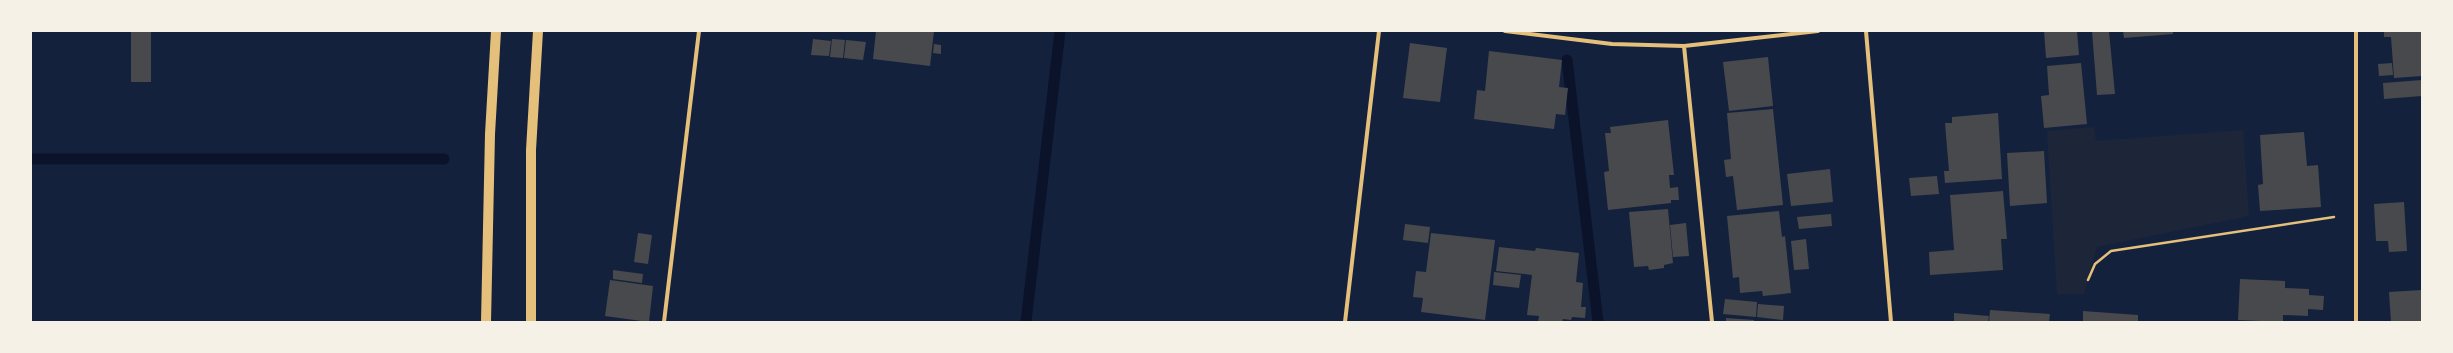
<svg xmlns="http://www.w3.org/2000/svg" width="2453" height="353" viewBox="0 0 2453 353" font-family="'Source Sans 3',sans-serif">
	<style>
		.green { fill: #1d2539 }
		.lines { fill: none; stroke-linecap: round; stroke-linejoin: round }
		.stream { stroke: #0b132b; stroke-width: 11 }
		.building { fill: #48494c }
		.path { stroke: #e5c07b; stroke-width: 2.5 }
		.minor { stroke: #e5c07b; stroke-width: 4 }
		.primary { stroke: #e5c07b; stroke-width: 10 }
	</style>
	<rect width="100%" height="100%" fill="#14213d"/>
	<path class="green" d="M2094 127 2096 141 2243 130 2249 216 2097 247 2084 294H2057L2047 131Z"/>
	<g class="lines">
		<path class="stream" d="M1567 60 1598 322
			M31 159H444
			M1026 322 1060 31"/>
	</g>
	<path class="building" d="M131 31H151V82H131Z
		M876 31H934L930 66 873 59Z
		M2044 31H2077L2079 55 2046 58Z
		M2092 31H2109L2115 94 2097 95Z
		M2123 31H2173V34L2124 38Z
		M2384 31H2422V76L2394 78 2391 37H2384Z
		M813 39 831 41 829 56 811 55Z
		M832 39 845 40 843 58 830 57Z
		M846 40 866 42 863 60 844 58Z
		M1410 43 1447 48 1440 102 1403 98Z
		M934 44 941 45V54L933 53Z
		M1489 51 1562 60 1559 87 1568 88 1565 115 1556 114 1554 129 1474 119 1477 90 1485 91Z
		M1768 57 1773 106 1729 111 1723 62Z
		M2081 63 2087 124 2044 128 2041 96 2049 95 2047 66Z
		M2392 63 2393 75 2379 76 2378 64Z
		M2422 80V96L2384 99 2383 83Z
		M1773 109 1783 205 1737 210 1733 176 1726 177 1724 160 1731 159 1727 113Z
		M1998 113 2002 179 1945 183 1944 171H1949L1945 123H1952V117Z
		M1668 120 1674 175H1669L1670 188 1678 187 1679 200H1671V203L1608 210 1604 172 1609 171 1605 133H1611L1610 127Z
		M2304 132 2307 166 2318 165 2321 207 2260 211 2258 185 2263 184 2260 135Z
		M2044 151 2047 203 2010 206 2007 153Z
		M1830 169 1833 202 1791 206 1787 174Z
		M1937 176 1939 194 1911 196 1909 178Z
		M2003 191 2007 239H2001L2003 270 1930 275 1929 252 1954 250 1950 195Z
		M2404 202 2407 251 2389 252 2388 241H2376L2374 204Z
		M1668 209 1673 263 1664 265V268L1649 270 1648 266 1634 267 1629 212Z
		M1779 211 1782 237 1785 236 1791 293 1763 296 1762 291 1740 293 1739 277 1733 278 1727 216Z
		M1831 214 1832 226 1799 229 1797 217Z
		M1686 223 1689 256 1673 257 1670 225Z
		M1405 224 1430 227 1428 243 1403 240Z
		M638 233 652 235 648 264 634 262Z
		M1431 233 1495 240 1485 320 1421 312 1423 298 1413 297 1416 271 1426 272Z
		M1806 239 1809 269 1794 270 1791 241Z
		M1499 247 1535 251 1536 248 1579 253 1576 282 1583 283 1581 307H1586L1585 318 1572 317 1571 320 1563 319 1562 322H1538L1539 316 1527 315 1532 275 1496 271Z
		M613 270 643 274 642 283 613 279Z
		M1494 272 1521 275 1519 288 1493 285Z
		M2240 279 2285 281V288L2309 289V295L2324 296 2323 310 2308 309V316L2283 315V322L2238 320Z
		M610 280 653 286 649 322 605 316Z
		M2422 290V322H2391L2389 292Z
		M1725 299 1757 302 1756 317 1723 314Z
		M1758 304 1784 306 1783 320 1757 317Z
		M1990 310 2050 314 2049 322H1989Z
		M2083 311 2138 315V322H2083Z
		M1954 313 1989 316 1988 322H1954Z
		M1726 318 1754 320V322H1726Z"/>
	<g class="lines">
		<path class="path" d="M2088 280 2095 264 2111 251 2334 217"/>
		<path class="minor" d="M1505 31 1612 44 1684 46 1818 31
			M1866 31 1891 322
			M2356 31V322
			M1684 46 1712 322
			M664 322 699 31
			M1345 322 1379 31"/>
		<path class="primary" d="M486 322 490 134 496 31
			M531 322V150L538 31"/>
	</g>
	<rect width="2453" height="353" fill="none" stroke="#f6f1e7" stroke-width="64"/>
</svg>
